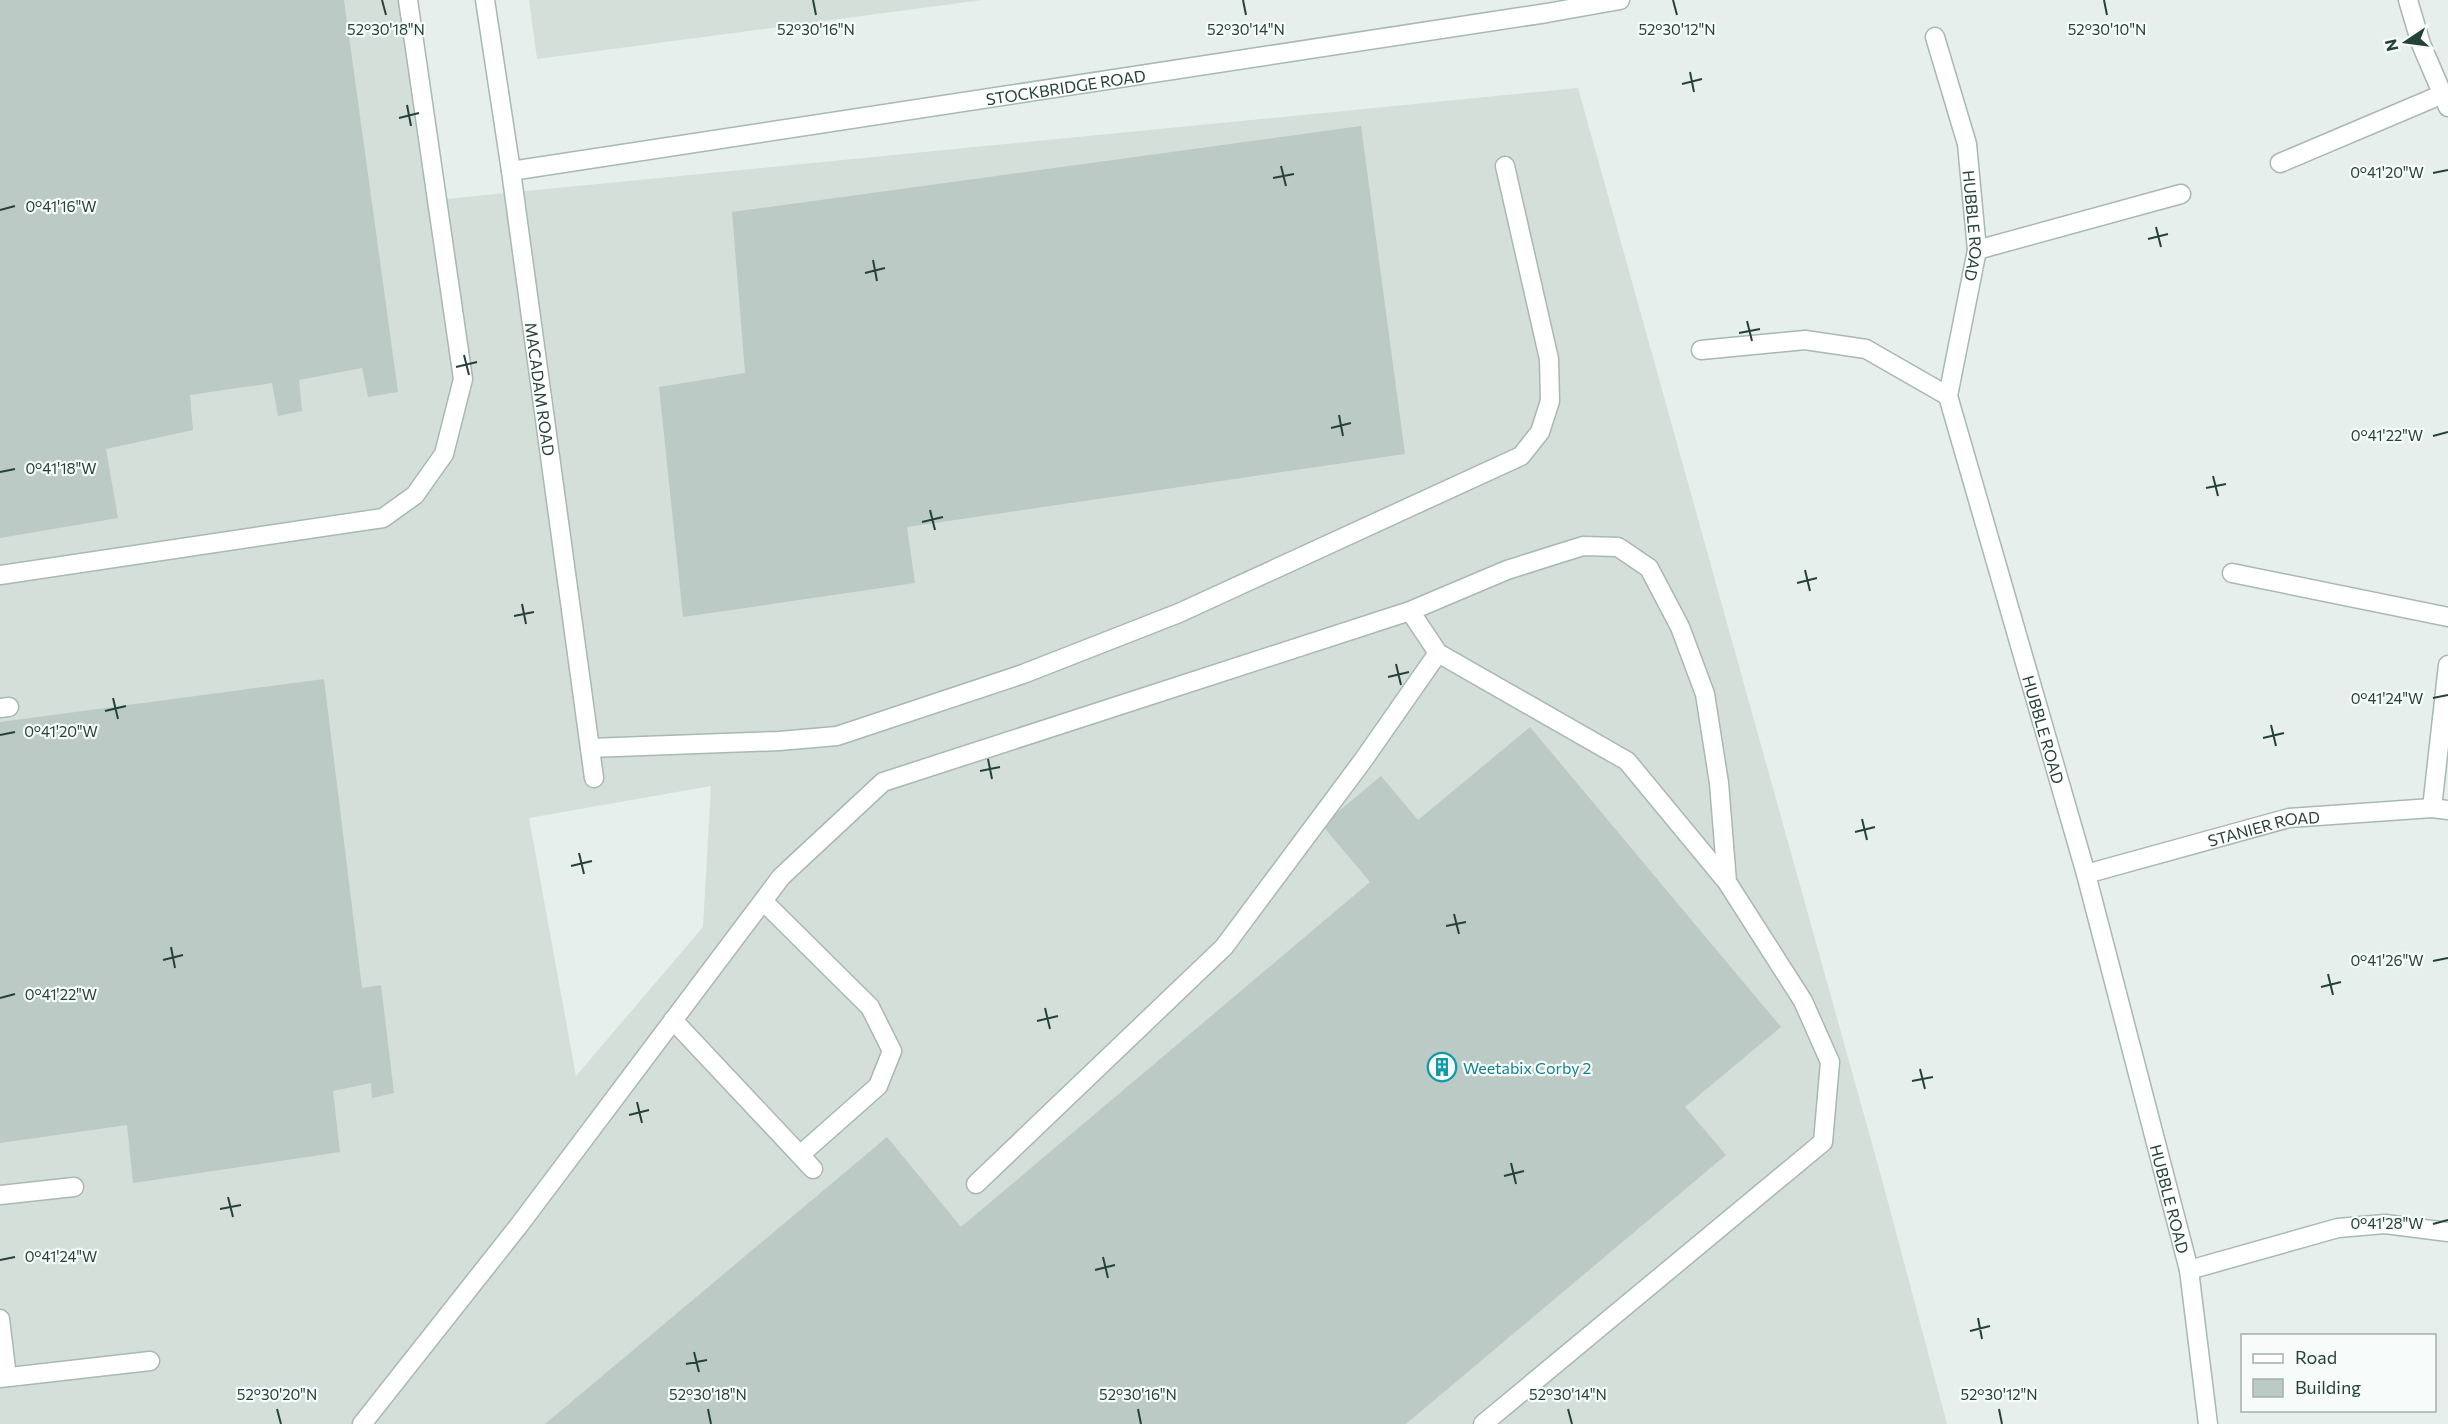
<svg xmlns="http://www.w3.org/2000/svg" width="2448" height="1424" viewBox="0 0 2448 1424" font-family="Commissioner,sans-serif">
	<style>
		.built { fill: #d4dfda; fill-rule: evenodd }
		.building { fill: #bbcac4 }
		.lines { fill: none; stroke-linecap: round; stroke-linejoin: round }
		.lane-casing { stroke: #a8b8b2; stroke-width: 21 }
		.street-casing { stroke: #a8b8b2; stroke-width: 21 }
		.lane { stroke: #fff; stroke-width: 18 }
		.street { stroke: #fff; stroke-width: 18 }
		.ticks { fill: none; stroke: #24423a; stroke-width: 2 }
		.labels { text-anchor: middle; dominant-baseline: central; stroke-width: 4.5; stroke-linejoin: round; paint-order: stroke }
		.street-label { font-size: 16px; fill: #24423a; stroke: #f7fbf9 }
		.culture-label { font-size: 16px; fill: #0d838f; stroke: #f7fbf9; text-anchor: start }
		.ticks-label { font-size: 15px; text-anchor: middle; fill: #24423a; stroke: #f7fbf9; stroke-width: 4.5; stroke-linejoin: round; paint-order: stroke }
	</style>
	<rect width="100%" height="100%" fill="#e6efeb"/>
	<path class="built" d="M0 0H418L445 199 1578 88 1881 1176 1947 1424H0ZM711 786 703 927 576 1076 529 818Z
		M529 0H982L537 59Z"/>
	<path class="building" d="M0 0H344L398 392 368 397 362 368 299 380 302 411 278 416 272 383 190 395 193 430 106 449 118 518 0 538Z
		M1361 126 1405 454 907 527 915 583 683 617 659 387 745 373 732 212Z
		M324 679 362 988 381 985 394 1093 372 1098 371 1083 333 1091 340 1152 133 1183 127 1125 0 1143V722Z
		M1530 727 1781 1027 1685 1107 1726 1155 1406 1424H545L887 1137 961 1227 1370 882 1322 825 1381 776 1418 820Z"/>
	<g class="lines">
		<g class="lane-casing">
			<path id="lane" d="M0 575 383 518 415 495 444 454 463 379 408 0
				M1410 611 1507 570 1583 546 1618 547 1649 568 1680 627 1705 694 1719 783 1727 882
				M1438 653 1627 761 1727 882 1803 1001 1830 1062 1823 1142 1483 1424
				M0 708 9 707
				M590 748 779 741 837 736 1023 674 1179 613 1521 456 1540 432 1550 401 1549 359 1505 166
				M763 901 870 1007 892 1051 878 1086 800 1155
				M673 1020 813 1169
				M0 1195 74 1187
				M0 1319 7 1377
				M0 1378 150 1361
				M362 1424 520 1224 781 877 883 782 1410 611 1438 653 1364 759 1224 947 976 1184"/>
		</g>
		<g class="street-casing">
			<g id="street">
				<path id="s1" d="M485 0 511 171 594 778"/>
				<path d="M2408 0 2421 44 2448 107"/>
				<path id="s2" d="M1935 37 1967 144 1977 250 1948 396 2086 874 2189 1270 2208 1424"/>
				<path d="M2280 163 2443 94"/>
				<path id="s3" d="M511 171 1547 13 1620 0"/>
				<path d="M1977 250 2181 194"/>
				<path d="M1701 350 1805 340 1866 349 1948 396"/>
				<path d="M2232 573 2448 617"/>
				<path d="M2432 808 2448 665"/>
				<path id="s4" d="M2086 874 2289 818 2432 808 2448 810"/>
				<path d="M2189 1270 2338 1228 2385 1224 2448 1232"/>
			</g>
		</g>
		<use href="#lane" class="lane"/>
		<use href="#street" class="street"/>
	</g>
	<path class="ticks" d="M382 0 386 15M813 0 816 15M1243 0 1246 15M1673 0 1677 15M2104 0 2107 15M1690 72 1694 92M1682 84 1702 79M407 105 411 126M399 118 419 113M1281 166 1286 186M2433 173 2448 170M1273 178 1294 174M0 210 15 206M2156 227 2161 247M2148 239 2168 234M873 260 877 281M865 273 885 268M1747 321 1752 341M1739 333 1760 329M464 355 469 375M456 367 477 362M1339 415 1343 436M1331 428 1351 423M2433 436 2448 432M0 472 15 469M2213 476 2218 496M2206 488 2226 484M930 510 935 530M922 522 943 517M1805 570 1810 591M1797 583 1817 578M522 604 526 624M514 616 534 612M1396 664 1401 685M1388 677 1409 672M113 698 118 719M2433 698 2448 695M105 711 126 706M2271 725 2276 746M0 735 15 732M2263 738 2284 733M988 759 992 779M980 771 1000 767M1862 819 1867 840M1855 832 1875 827M579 853 584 874M571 866 592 861M1454 914 1459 934M1446 926 1466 922M171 947 175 968M163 960 183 955M2433 961 2448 958M2328 974 2333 995M2321 987 2341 982M0 998 15 994M1045 1008 1050 1029M1037 1021 1058 1016M1920 1069 1925 1089M1912 1081 1933 1077M637 1102 642 1123M629 1115 649 1110M1511 1163 1516 1184M1504 1176 1524 1171M228 1197 233 1217M220 1209 241 1205M2433 1224 2448 1220M1103 1257 1108 1278M0 1260 15 1257M1095 1270 1115 1265M1978 1318 1982 1339M1970 1331 1990 1326M694 1352 699 1372M686 1364 707 1360M277 1409 281 1424M708 1409 711 1424M1138 1409 1141 1424M1568 1409 1572 1424M1999 1409 2002 1424"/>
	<defs>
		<g id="building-ring" transform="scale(1.5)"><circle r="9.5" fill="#f7fbf9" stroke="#0f9aa8" stroke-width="1.5"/><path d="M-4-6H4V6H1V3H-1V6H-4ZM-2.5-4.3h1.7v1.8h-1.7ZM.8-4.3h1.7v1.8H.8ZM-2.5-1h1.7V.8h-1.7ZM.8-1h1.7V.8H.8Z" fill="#0f9aa8"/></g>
	</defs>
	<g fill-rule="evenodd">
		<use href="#building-ring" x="1442" y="1067"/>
	</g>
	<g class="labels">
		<g class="street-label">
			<text stroke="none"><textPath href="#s3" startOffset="561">STOCKBRIDGE ROAD</textPath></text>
			<text stroke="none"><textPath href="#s2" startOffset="194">HUBBLE ROAD</textPath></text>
			<text stroke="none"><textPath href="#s1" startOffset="393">MACADAM ROAD</textPath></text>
			<text stroke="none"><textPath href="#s2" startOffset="714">HUBBLE ROAD</textPath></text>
			<text stroke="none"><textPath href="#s4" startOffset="184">STANIER ROAD</textPath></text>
			<text stroke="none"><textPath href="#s2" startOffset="1200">HUBBLE ROAD</textPath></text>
		</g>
		<g class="culture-label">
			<text x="1463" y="1067">Weetabix Corby 2</text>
		</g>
	</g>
	<g class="ticks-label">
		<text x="386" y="35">52°30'18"N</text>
		<text x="816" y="35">52°30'16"N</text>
		<text x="1246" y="35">52°30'14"N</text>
		<text x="1677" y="35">52°30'12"N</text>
		<text x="2107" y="35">52°30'10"N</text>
		<text x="2387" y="178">0°41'20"W</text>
		<text x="61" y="212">0°41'16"W</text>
		<text x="2387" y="441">0°41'22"W</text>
		<text x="61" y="474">0°41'18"W</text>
		<text x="2387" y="704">0°41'24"W</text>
		<text x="61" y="737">0°41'20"W</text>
		<text x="2387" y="966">0°41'26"W</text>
		<text x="61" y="1000">0°41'22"W</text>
		<text x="2387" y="1229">0°41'28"W</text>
		<text x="61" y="1262">0°41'24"W</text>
		<text x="277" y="1400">52°30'20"N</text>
		<text x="708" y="1400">52°30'18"N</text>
		<text x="1138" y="1400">52°30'16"N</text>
		<text x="1568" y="1400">52°30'14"N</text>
		<text x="1999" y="1400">52°30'12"N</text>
	</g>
	<rect x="2241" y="1334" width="195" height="78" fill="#f7fbf9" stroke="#a3b1ad" stroke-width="1.5"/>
	<rect x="2253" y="1354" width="30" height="9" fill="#ffffff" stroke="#a3b1ad" stroke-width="1.5"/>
	<text x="2295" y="1364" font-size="18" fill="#24423a">Road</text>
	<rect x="2253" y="1379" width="30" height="18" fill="#bbcac4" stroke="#a3b1ad" stroke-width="1.5"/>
	<text x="2295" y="1394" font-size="18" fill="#24423a">Building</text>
	<g transform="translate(2406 42) rotate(257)" stroke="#f7fbf9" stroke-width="4.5" paint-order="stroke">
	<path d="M0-4.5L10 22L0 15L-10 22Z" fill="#24423a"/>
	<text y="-9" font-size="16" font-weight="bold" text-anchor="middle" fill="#24423a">N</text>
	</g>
</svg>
